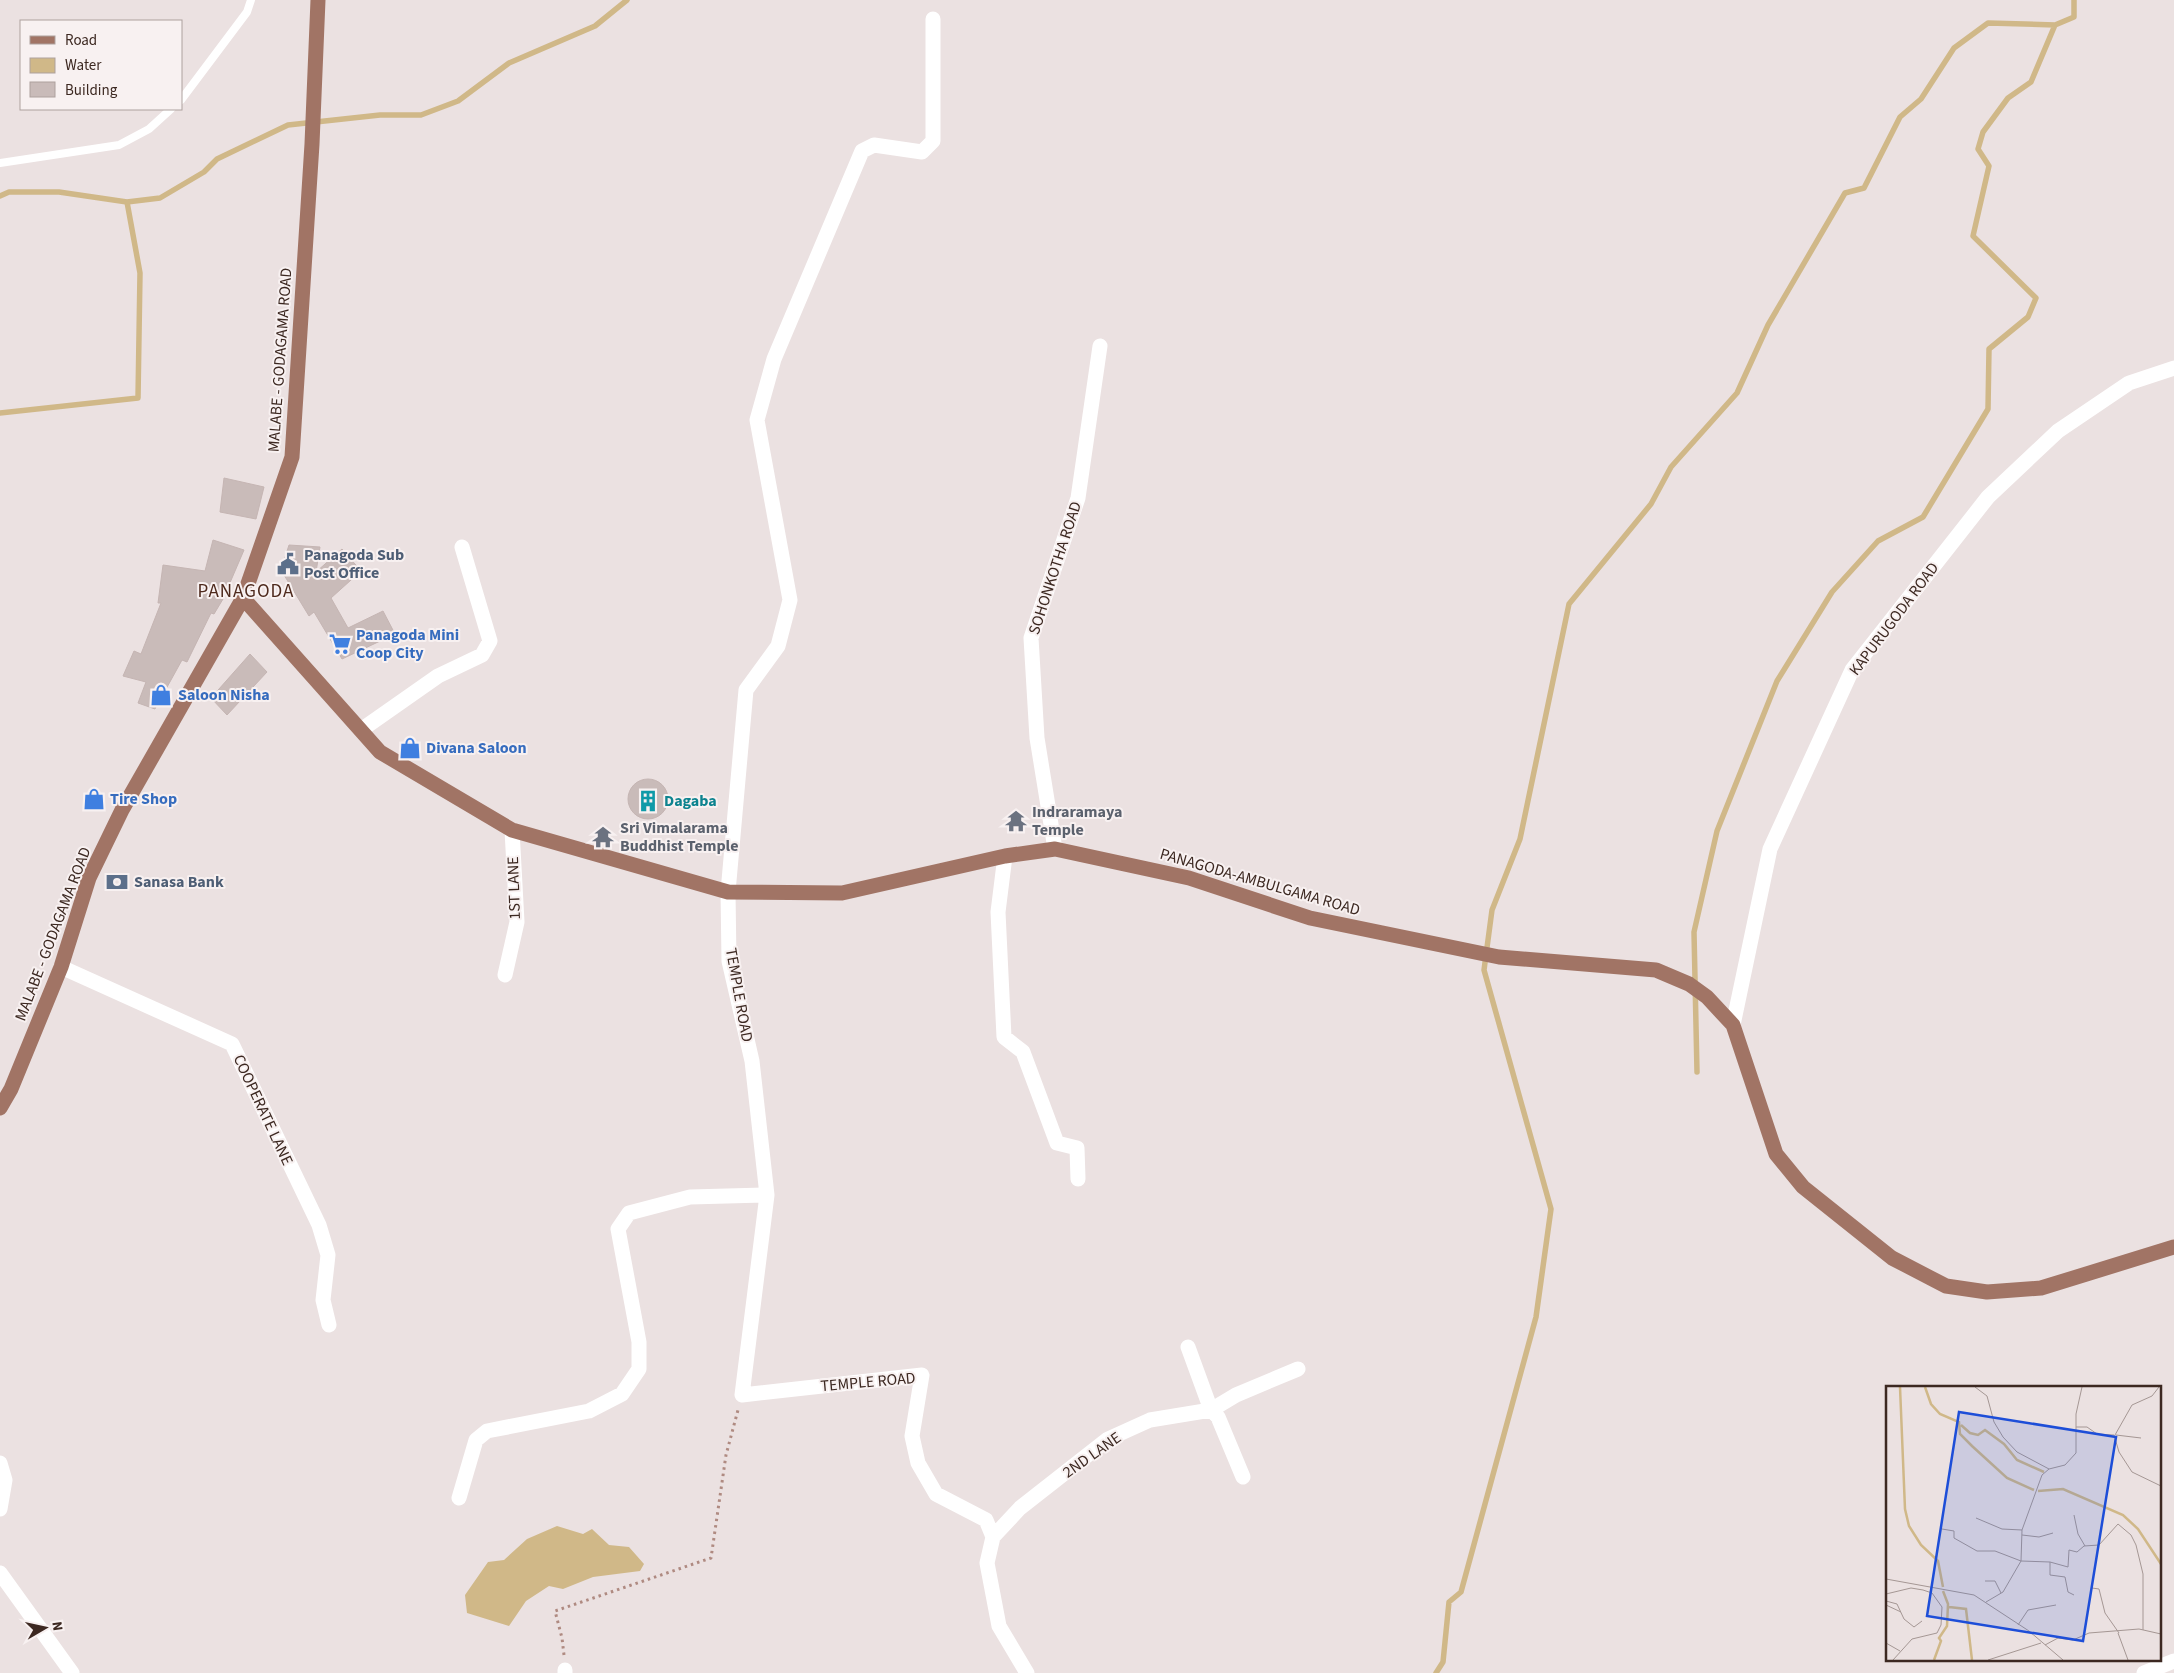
<svg xmlns="http://www.w3.org/2000/svg" width="2174" height="1673" viewBox="0 0 2174 1673" font-family="'Source Sans 3',sans-serif">
	<style>
		.water { fill: #d0b888 }
		.lines { fill: none; stroke-linecap: round; stroke-linejoin: round }
		.stream { stroke: #d0b888; stroke-width: 5.5 }
		.building { fill: #c9bbb9; stroke: #c5b5b3 }
		.path { stroke: #af8a81; stroke-width: 3; stroke-dasharray: 2.5 4; stroke-linecap: butt }
		.lane { stroke: #fff; stroke-width: 8 }
		.street { stroke: #fff; stroke-width: 15 }
		.primary { stroke: #a17465; stroke-width: 15 }
		.labels { text-anchor: middle; dominant-baseline: central; stroke-width: 4; stroke-linejoin: round; paint-order: stroke }
		.street-label { font-size: 16px; fill: #3c2821; stroke: #f8f1f1 }
		.service-label { font-size: 16px; font-weight: bold; fill: #4e5e75; stroke: #f8f1f1; text-anchor: start }
		.shop-label { font-size: 16px; font-weight: bold; fill: #366cbe; stroke: #f8f1f1; text-anchor: start }
		.culture-label { font-size: 16px; font-weight: bold; fill: #0d838f; stroke: #f8f1f1; text-anchor: start }
		.worship-label { font-size: 16px; font-weight: bold; fill: #5b616d; stroke: #f8f1f1; text-anchor: start }
		.quarter-label { font-size: 19px; letter-spacing: 1px; fill: #4e2a1d; stroke: #f8f1f1 }
		.inset-river { fill: none; stroke: #d0b888; stroke-width: 2.5 }
		.inset-road { fill: none; stroke: #a59794; stroke-width: 1 }
		.view { fill: #1d4ed8; fill-opacity: 0.15; stroke: #1d4ed8; stroke-width: 2.5 }
		.inset-edge { fill: none; stroke: #3c2821; stroke-width: 2.5 }
	</style>
	<rect width="100%" height="100%" fill="#ebe1e1"/>
	<path class="water" d="M557 1526 583 1534 592 1529 609 1545 629 1547 644 1564 640 1571 593 1577 563 1589 549 1586 526 1601 509 1626 467 1613 465 1595 488 1562 504 1560 527 1539Z"/>
	<g class="lines">
		<path class="stream" d="M0 196 9 192H59L127 202 160 198 204 172 217 159 288 125 380 115H421L458 101 509 63 595 26 627 0
			M0 413 138 398 140 273 127 202
			M1697 1072 1694 932 1717 831 1777 681 1832 592 1878 541 1923 517 1988 409 1989 349 2028 317 2036 298 1973 236 1989 166 1978 149 1983 132 2008 98 2031 82 2055 25
			M1436 1673 1443 1662 1449 1602 1461 1592 1536 1317 1551 1209 1484 970 1492 910 1520 839 1569 604 1651 504 1671 467 1737 393 1768 325 1845 193 1864 188 1900 117 1921 99 1954 48 1988 23 2055 25 2074 17V0"/>
	</g>
	<path class="building" d="M224 478 264 487 256 519 220 512Z
		M213 540 244 550 223 599 214 614 211 613 187 662 182 660 166 689 164 688 155 709 138 703 146 682 123 676 134 651 141 654 161 603H158L163 565 205 571Z
		M289 545 320 547 316 572 342 549 361 571 331 598 348 628 383 611 395 634 342 659 314 612 309 616 281 570Z
		M250 654 267 672 227 715 211 698Z
		M628 799a20 20 0 1 1 40 0a20 20 0 1 1-40 0Z"/>
	<g class="lines">
		<path class="path" d="M564 1655 562 1638 555 1611 711 1558 726 1455 738 1410"/>
		<path class="lane" d="M181 100 247 12 251 0
			M0 163 119 145 149 129 171 109"/>
		<path class="street" d="M933 19V141L922 152 874 145 862 151 774 359 757 420 790 600 778 646 746 690 728 892 729 961 752 1061 767 1195 742 1395 922 1375 912 1436 918 1463 936 1494 986 1520 993 1537 987 1563 999 1626 1027 1673
			M361 730 438 676 482 655 490 641 462 547
			M1055 849 1037 738 1031 638 1078 498 1100 346
			M1005 856 998 912 1004 1037 1023 1052 1057 1143 1077 1148 1078 1179
			M61 967 232 1044 319 1225 328 1255 323 1300 329 1325
			M505 975 517 922 512 830
			M1733 1025 1770 849 1852 670 1988 497 2058 431 2129 383 2174 368
			M1188 1347 1211 1410 1218 1417 1243 1477
			M0 1463 5 1480 0 1509
			M459 1498 476 1440 487 1431 589 1411 622 1394 639 1369V1342L618 1229 629 1213 690 1197 767 1195
			M993 1537 1020 1508 1108 1439 1150 1420 1211 1410 1236 1395 1298 1369
			M0 1573 72 1673
			M565 1670V1673
			M2144 1673 2174 1661"/>
		<path class="primary" d="M243 598 380 752 512 830 728 892 842 893 1005 856 1055 849 1189 878 1310 918 1499 957 1656 970 1689 984 1707 997 1733 1025 1776 1154 1803 1187 1892 1258 1946 1286 1987 1292 2041 1288 2174 1247
			M0 1108 11 1089 61 967 89 878 122 810 243 598 292 457 312 144 318 0"/>
	</g>
	<defs>
		<g id="civic-bare" transform="scale(1.725)"><path d="M-.6-6.5H3V-4.5H.6V-3L4-1V1h2V6H-6V1h2V-1L-.6-3ZM-1.2 2.5V6h2.4V2.5Z" fill="#5c6f8a" stroke="#f8f1f1" stroke-width="2.5" paint-order="stroke"/></g>
		<g id="supermarket-bare" transform="scale(1.725)"><path d="M-6-5.5h2.5l.6 2H6L4.5 2H-2.5L-4.4-4H-6ZM-1.5 3.2a1.3 1.3 0 1 0 .1 0ZM3 3.2a1.3 1.3 0 1 0 .1 0Z" fill="#3f7fe0" stroke="#f8f1f1" stroke-width="2.5" paint-order="stroke"/></g>
		<g id="shop-bare" transform="scale(1.725)"><path d="M-5-2.5h2.3a2.7 3.5 0 0 1 5.4 0H5L5.5 6h-11ZM-1.5-2.5h3a1.5 2.3 0 0 0-3 0Z" fill="#3f7fe0" stroke="#f8f1f1" stroke-width="2.5" paint-order="stroke"/></g>
		<g id="building-bare" transform="scale(1.725)"><path d="M-4-6H4V6H1V3H-1V6H-4ZM-2.5-4.3h1.7v1.8h-1.7ZM.8-4.3h1.7v1.8H.8ZM-2.5-1h1.7V.8h-1.7ZM.8-1h1.7V.8H.8Z" fill="#0f9aa8" stroke="#f8f1f1" stroke-width="2.5" paint-order="stroke"/></g>
		<g id="temple-bare" transform="scale(1.725)"><path d="M0-6L5-2H3V0L6.5 2.5H4V6H1.5V3h-3V6H-4V2.5H-6.5L-3 0V-2H-5Z" fill="#6b7280" stroke="#f8f1f1" stroke-width="2.5" paint-order="stroke"/></g>
		<g id="bank-bare" transform="scale(1.725)"><path d="M-6-4H6V4H-6ZM0-2.3a2.3 2.3 0 1 0 0 4.6a2.3 2.3 0 1 0 0-4.6Z" fill="#5c6f8a" stroke="#f8f1f1" stroke-width="2.5" paint-order="stroke"/></g>
	</defs>
	<g fill-rule="evenodd">
		<use href="#civic-bare" x="288" y="564"/>
		<use href="#supermarket-bare" x="340" y="644"/>
		<use href="#shop-bare" x="161" y="695"/>
		<use href="#shop-bare" x="410" y="748"/>
		<use href="#shop-bare" x="94" y="799"/>
		<use href="#building-bare" x="648" y="801"/>
		<use href="#temple-bare" x="1016" y="821"/>
		<use href="#temple-bare" x="603" y="837"/>
		<use href="#bank-bare" x="117" y="882"/>
	</g>
	<g class="labels">
		<g class="street-label">
			<text transform="translate(280 360) rotate(-86)">MALABE - GODAGAMA ROAD</text>
			<text transform="translate(1055 568) rotate(-72)">SOHONKOTHA ROAD</text>
			<text transform="translate(1894 619) rotate(-53)">KAPURUGODA ROAD</text>
			<text transform="translate(1260 882) rotate(16)">PANAGODA-AMBULGAMA ROAD</text>
			<text transform="translate(514 888) rotate(-92)">1ST LANE</text>
			<text transform="translate(53 934) rotate(-69)">MALABE - GODAGAMA ROAD</text>
			<text transform="translate(739 995) rotate(80)">TEMPLE ROAD</text>
			<text transform="translate(263 1110) rotate(65)">COOPERATE LANE</text>
			<text transform="translate(868 1382) rotate(-5)">TEMPLE ROAD</text>
			<text transform="translate(1092 1455) rotate(-35)">2ND LANE</text>
		</g>
		<g class="service-label">
			<text x="304" y="555">Panagoda Sub<tspan x="304" dy="18">Post Office</tspan></text>
			<text x="134" y="882">Sanasa Bank</text>
		</g>
		<g class="shop-label">
			<text x="356" y="635">Panagoda Mini<tspan x="356" dy="18">Coop City</tspan></text>
			<text x="178" y="695">Saloon Nisha</text>
			<text x="426" y="748">Divana Saloon</text>
			<text x="110" y="799">Tire Shop</text>
		</g>
		<g class="culture-label">
			<text x="664" y="801">Dagaba</text>
		</g>
		<g class="worship-label">
			<text x="1032" y="812">Indraramaya<tspan x="1032" dy="18">Temple</tspan></text>
			<text x="620" y="828">Sri Vimalarama<tspan x="620" dy="18">Buddhist Temple</tspan></text>
		</g>
		<g class="quarter-label">
			<text x="246" y="591">PANAGODA</text>
		</g>
	</g>
	<g transform="translate(1886 1386)">
		<rect width="275" height="275" fill="#ebe1e1"/>
		<path class="inset-river" d="M14 1 19 123 23 140 35 159 52 175 57 201M39 1 45 18 54 28 73 36 74 48 86 60 121 92 148 104M75 39 84 47 92 49 99 44 118 58 131 74 158 86M152 105 177 103 237 129 252 143 275 178M63 221 80 223 86 274M48 274 55 255 53 252 61 240 62 218 57 205"/>
		<path class="inset-road" d="M89 1 101 10 108 36 117 51 131 66 163 83M190 41H201L211 48 228 49 233 66 246 86 275 100M229 49 246 19 266 10 273 1M230 49 255 52M188 129 192 148 199 160M90 132 116 143 136 144M56 143 68 145V152L91 165H109L135 175 164 176 182 181 183 164 191 166 198 160 213 159 232 138 245 149 250 159 257 188V244M136 149 153 151 167 147M164 176V189L179 191 182 206 188 209M0 193 88 209 143 245 177 274M99 195H109L115 207M206 202 213 203 219 227 233 247M0 208 25 202 37 204 46 207 56 221 55 239 51 247 26 253 7 274M0 215 11 218 18 233 28 241 36 235M100 216 117 206 135 175 136 144 156 89 163 83 179 79 190 67V28L196 1M0 219 15 226M132 239 142 224 170 219M232 247 242 274M0 257 14 265M159 259 172 252 187 254 203 247 253 243 275 248M102 274 155 257"/>
		<path class="view" d="M73 26 230 51 197 255 41 230Z"/>
		<rect width="275" height="275" class="inset-edge"/>
	</g>
	<rect x="20" y="20" width="162" height="90" fill="#f8f1f1" stroke="#ada19e"/>
	<rect x="30" y="36" width="25" height="8" fill="#a17465" stroke="#ada19e"/>
	<text x="65" y="45" font-size="15" fill="#3c2821">Road</text>
	<rect x="30" y="58" width="25" height="15" fill="#d0b888" stroke="#ada19e"/>
	<text x="65" y="70" font-size="15" fill="#3c2821">Water</text>
	<rect x="30" y="82" width="25" height="15" fill="#c9bbb9" stroke="#ada19e"/>
	<text x="65" y="95" font-size="15" fill="#3c2821">Building</text>
	<g transform="translate(45 1628) rotate(81)" stroke="#f8f1f1" stroke-width="4" paint-order="stroke">
	<path d="M0-4L9 19L0 12L-9 19Z" fill="#3c2821"/>
	<text y="-8" font-size="14" font-weight="bold" text-anchor="middle" fill="#3c2821">N</text>
	</g>
</svg>
